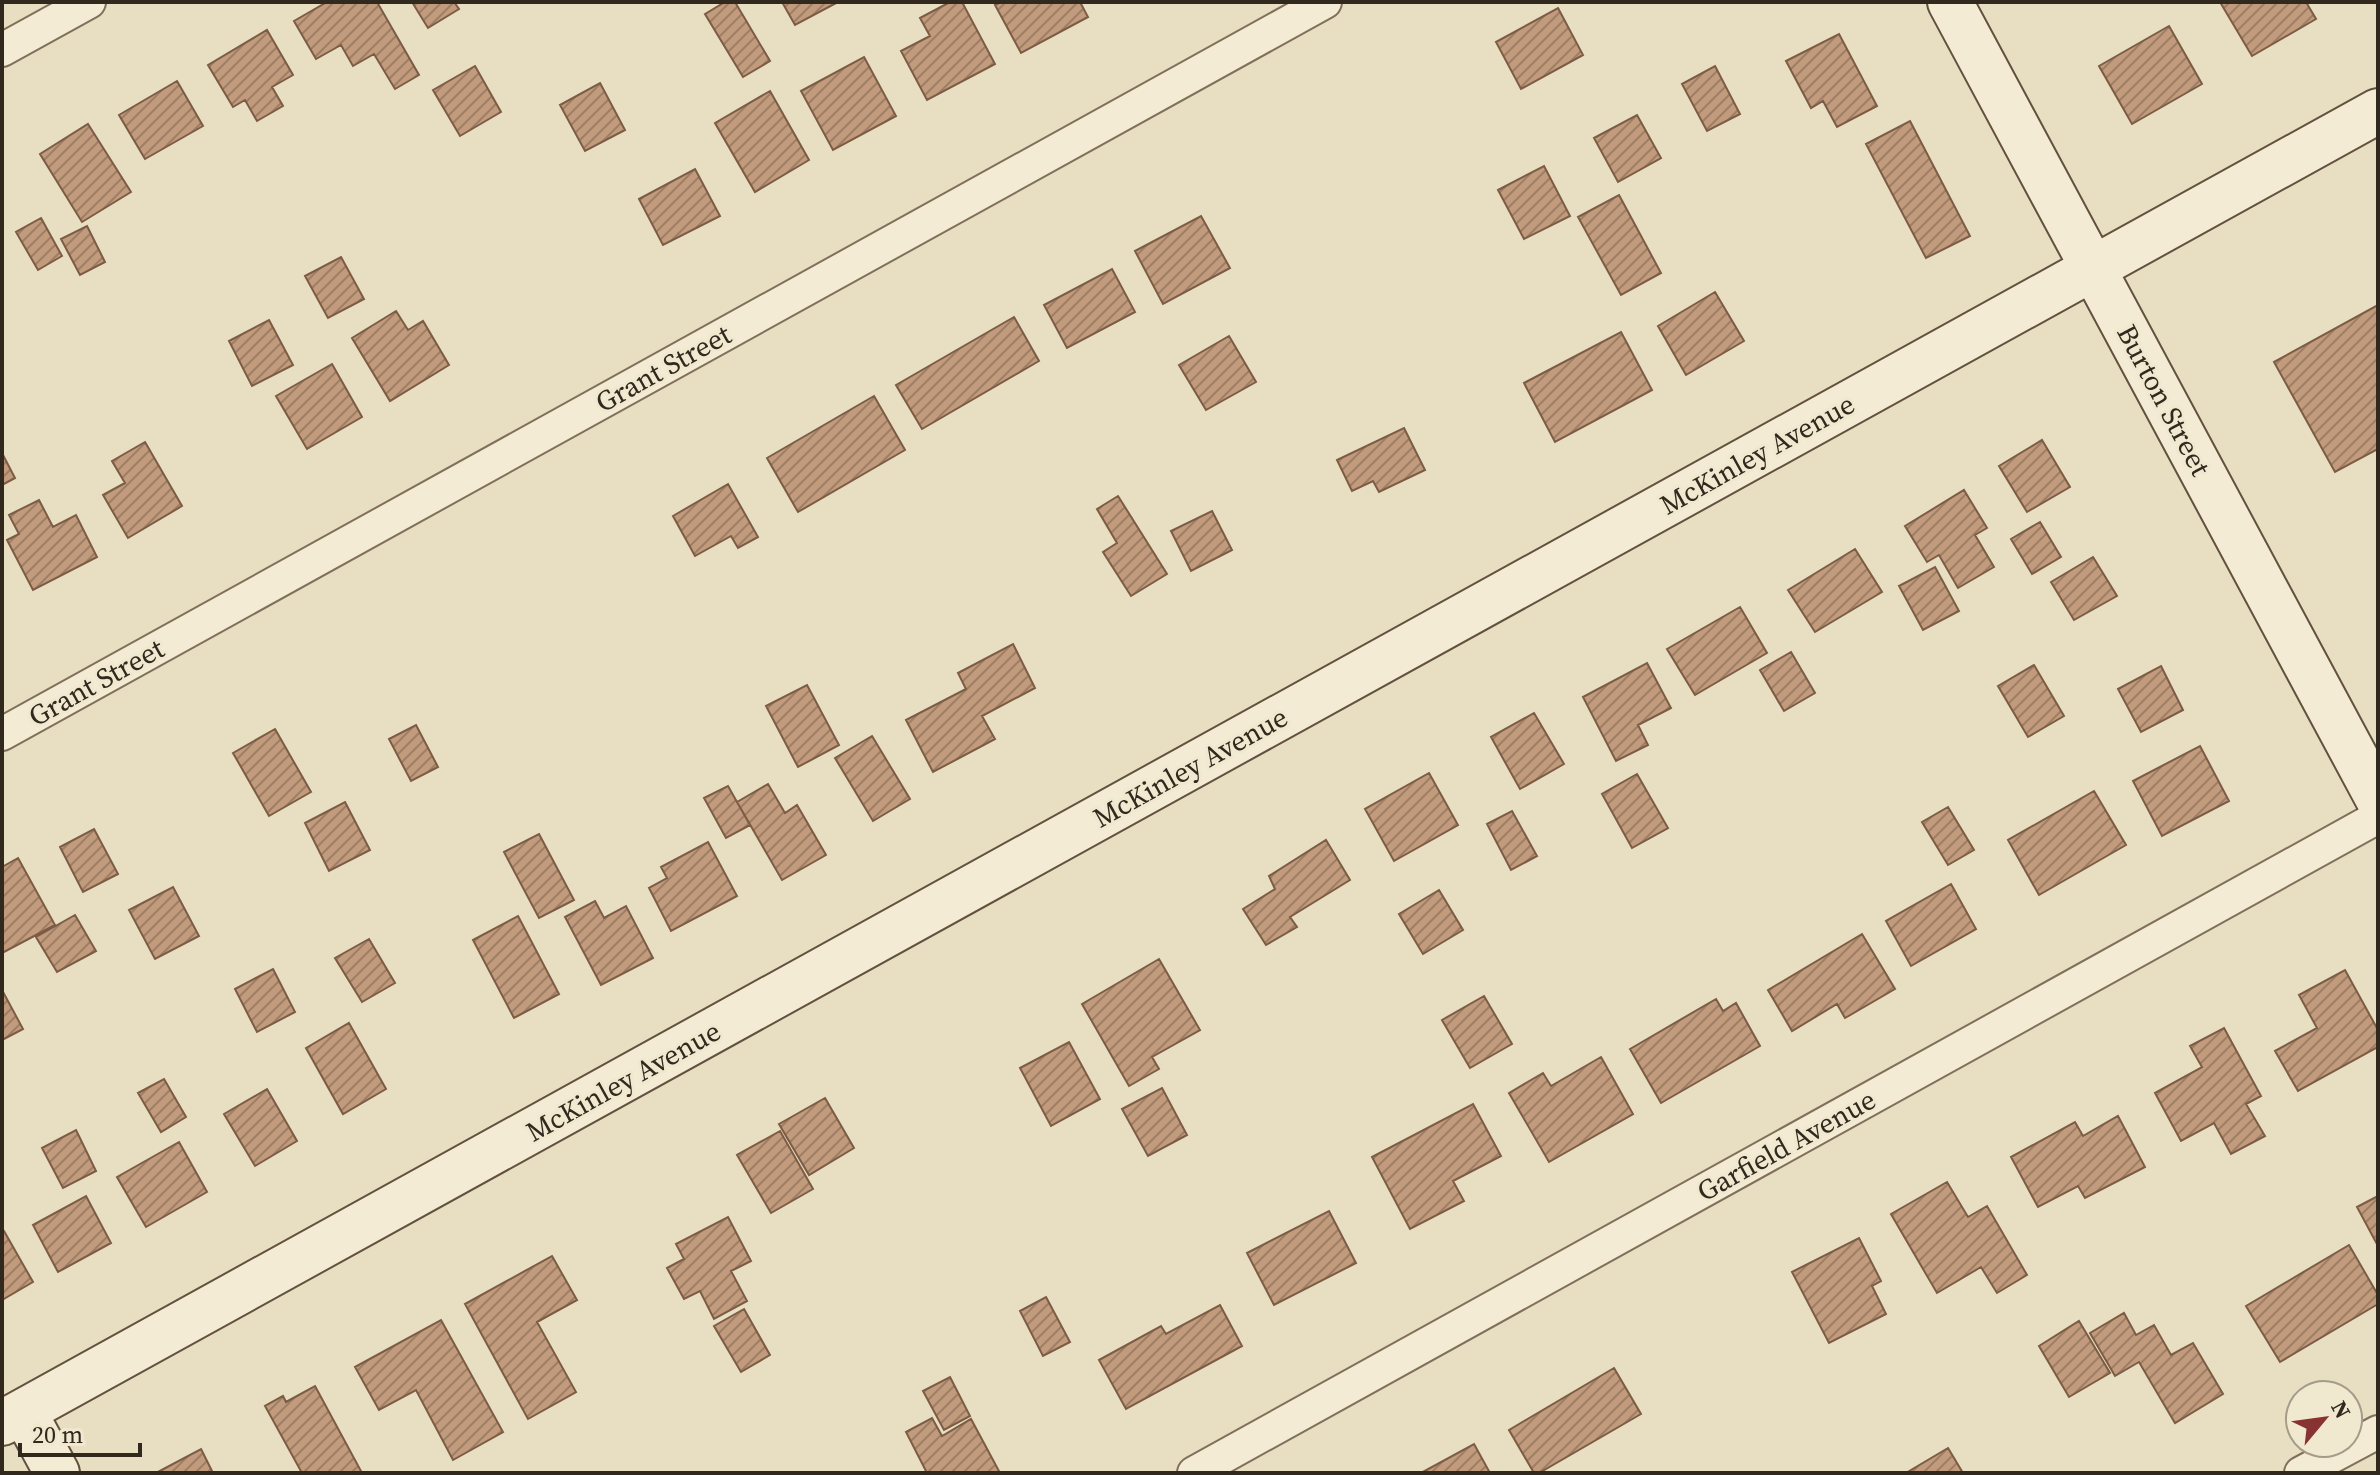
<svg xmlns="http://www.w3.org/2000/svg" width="2380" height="1475" viewBox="0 0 2380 1475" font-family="'Source Serif 4',serif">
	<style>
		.building { fill: url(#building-hatch); stroke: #7c5c44; stroke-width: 2 }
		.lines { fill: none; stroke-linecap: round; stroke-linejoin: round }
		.street-casing { stroke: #80705b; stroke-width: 36 }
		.secondary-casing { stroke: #62513e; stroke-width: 48 }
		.street { stroke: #f4ebd4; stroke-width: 32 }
		.secondary { stroke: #f4ebd4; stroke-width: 44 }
		.labels { text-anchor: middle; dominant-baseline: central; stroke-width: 6; stroke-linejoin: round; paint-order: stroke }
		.street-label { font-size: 28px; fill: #31281e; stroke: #f1e8d0 }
	</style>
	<defs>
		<pattern id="building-hatch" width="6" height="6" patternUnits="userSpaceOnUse" patternTransform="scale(2)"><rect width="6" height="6" fill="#c29b7c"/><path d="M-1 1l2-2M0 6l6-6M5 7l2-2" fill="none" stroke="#9e7e65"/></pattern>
	</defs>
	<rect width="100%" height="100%" fill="#e8dec2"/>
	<path class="building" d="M327 2H377L419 75 395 89 374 54 353 66 341 45 316 59 294 21Z
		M412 2H454L459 9 428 28Z
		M725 2H735L770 61 743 77 705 14Z
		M782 2H838L795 25Z
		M950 2H962L995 64 927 100 901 51 930 36 920 18Z
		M1001 2H1080L1088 17 1021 53 995 5Z
		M2220 2H2306L2316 19 2252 56Z
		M1558 8 1583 55 1521 89 1496 42Z
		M2169 26 2202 84 2132 124 2099 66Z
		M267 30 293 75 272 87 283 106 257 121 245 100 233 107 208 65Z
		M1839 34 1877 106 1837 127 1823 101 1811 108 1786 61Z
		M864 57 896 116 833 150 801 91Z
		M475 66 501 112 460 136 433 90Z
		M1715 66 1740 114 1707 131 1682 84Z
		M177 81 203 126 145 159 119 115Z
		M600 83 625 130 585 151 560 105Z
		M770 91 809 160 755 192 715 123Z
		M1637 115 1661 158 1618 182 1594 138Z
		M1910 121 1970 236 1926 258 1866 144Z
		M88 124 131 192 82 222 40 154Z
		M1544 166 1570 216 1524 239 1498 190Z
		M695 169 720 216 663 245 639 199Z
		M1619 195 1661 273 1621 295 1578 217Z
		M1201 216 1230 268 1163 304 1135 251Z
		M41 218 62 256 38 270 16 232Z
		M87 226 105 262 80 275 61 239Z
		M341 257 364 299 328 318 305 276Z
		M1112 269 1135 312 1067 348 1044 305Z
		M1715 292 1744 341 1686 375 1658 326Z
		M2378 305V449L2335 472 2274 362Z
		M396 311 408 330 423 321 449 365 390 401 352 338Z
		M1014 317 1039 361 922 429 896 385Z
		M269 320 293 365 252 386 229 341Z
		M1621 332 1652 390 1555 442 1524 383Z
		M1229 336 1256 382 1206 410 1179 365Z
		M332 364 362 417 307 449 276 396Z
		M874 396 905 450 798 512 767 458Z
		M1404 428 1425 470 1379 492 1373 481 1352 491 1337 460Z
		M2042 440 2070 487 2027 512 1999 466Z
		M145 442 182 506 128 538 103 495 125 483 112 461Z
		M2 453 15 478 2 485Z
		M728 484 758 537 738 548 731 536 695 556 673 516Z
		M1964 490 1987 528 1975 535 1994 567 1958 588 1939 555 1927 562 1905 526Z
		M1118 496 1167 574 1131 596 1103 552 1117 543 1097 509Z
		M39 500 53 527 76 515 97 557 33 590 7 540 19 534 9 515Z
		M1212 511 1232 550 1191 571 1171 531Z
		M2040 522 2061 557 2032 574 2011 539Z
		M1855 549 1882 592 1815 632 1788 590Z
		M2093 557 2117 596 2074 620 2051 582Z
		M1935 567 1959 611 1923 630 1899 586Z
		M1740 607 1767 653 1695 695 1667 649Z
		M1013 644 1035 688 982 716 995 739 933 772 906 720 966 689 958 673Z
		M1791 652 1815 693 1784 711 1760 670Z
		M1647 663 1671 708 1638 725 1648 745 1616 761 1583 697Z
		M2034 665 2064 716 2028 737 1998 686Z
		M2161 666 2183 710 2141 732 2118 689Z
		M807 685 839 745 798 767 766 706Z
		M1534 713 1564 764 1520 789 1491 737Z
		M416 725 438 767 411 781 389 739Z
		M275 729 311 792 269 816 233 753Z
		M872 736 910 799 873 821 835 758Z
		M2200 746 2229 801 2162 836 2133 781Z
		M1429 773 1458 825 1394 861 1365 809Z
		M1637 774 1668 828 1632 848 1602 794Z
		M768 784 785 813 797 805 826 855 782 880 737 802Z
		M728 786 750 825 726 838 704 798Z
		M2094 791 2126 845 2039 895 2008 840Z
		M345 802 370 850 329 871 305 823Z
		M1948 807 1974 850 1948 865 1922 822Z
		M1512 811 1537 856 1511 870 1487 824Z
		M94 829 118 874 83 892 60 847Z
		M539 834 574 900 539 918 504 852Z
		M1326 840 1350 880 1290 917 1297 927 1266 945 1243 909 1275 889 1269 876Z
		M708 842 737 896 671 931 649 888 667 878 661 867Z
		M18 858 55 925 2 953V867Z
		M1951 884 1976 929 1911 966 1886 921Z
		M173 887 199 936 155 959 129 910Z
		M1439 890 1463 930 1423 954 1399 914Z
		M595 901 604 918 626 906 653 958 601 985 565 917Z
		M75 915 96 951 57 972 36 937Z
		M518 916 559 994 514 1018 473 940Z
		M1862 934 1895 989 1845 1018 1837 1004 1792 1031 1768 990Z
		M369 939 395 983 362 1002 335 958Z
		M1159 959 1200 1030 1152 1057 1159 1069 1129 1086 1082 1004Z
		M273 969 295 1012 257 1032 235 989Z
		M2345 970 2378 1030V1047L2298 1091 2275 1051 2317 1028 2299 995Z
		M2 990 23 1029 2 1040Z
		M1484 996 1512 1044 1470 1068 1442 1020Z
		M1716 999 1723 1011 1736 1003 1760 1046 1661 1103 1630 1049Z
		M349 1023 386 1089 343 1114 306 1048Z
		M2224 1028 2261 1096 2246 1104 2265 1136 2231 1154 2214 1123 2181 1141 2155 1093 2202 1067 2190 1046Z
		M1069 1042 1100 1099 1051 1126 1020 1068Z
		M1601 1057 1633 1114 1549 1162 1509 1093 1543 1073 1551 1086Z
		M164 1079 186 1117 161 1132 138 1093Z
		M1162 1088 1187 1135 1148 1156 1122 1109Z
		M267 1089 297 1141 255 1166 224 1114Z
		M825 1098 854 1148 809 1175 779 1124Z
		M1473 1104 1501 1156 1453 1181 1464 1201 1410 1229 1372 1157Z
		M2118 1116 2145 1167 2085 1198 2078 1186 2038 1207 2011 1157 2075 1122 2083 1136Z
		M76 1130 96 1171 63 1188 42 1148Z
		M780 1131 813 1189 771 1213 737 1155Z
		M179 1142 207 1192 146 1227 117 1177Z
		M1947 1182 1968 1217 1987 1206 2027 1275 1997 1293 1981 1267 1937 1293 1891 1214Z
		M86 1196 111 1243 58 1272 33 1225Z
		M2378 1196V1246L2357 1207Z
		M1329 1211 1356 1263 1274 1305 1247 1253Z
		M728 1217 751 1261 731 1271 747 1301 714 1319 700 1291 684 1299 667 1268 684 1259 676 1244Z
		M4 1231 33 1282 2 1300V1232Z
		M1859 1238 1881 1281 1872 1286 1886 1314 1829 1343 1792 1272Z
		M2349 1245 2378 1295V1304L2280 1362 2246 1306Z
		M552 1256 577 1300 537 1322 576 1392 528 1419 465 1304Z
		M1046 1297 1070 1342 1043 1356 1020 1311Z
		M1220 1305 1242 1346 1126 1409 1099 1360 1161 1326 1166 1334Z
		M744 1309 770 1355 741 1372 714 1326Z
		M2124 1313 2136 1335 2154 1325 2171 1355 2193 1343 2223 1394 2175 1423 2139 1362 2115 1376 2090 1333Z
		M441 1320 503 1432 453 1460 416 1390 379 1410 355 1367Z
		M2079 1321 2110 1373 2069 1397 2039 1346Z
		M1614 1368 1641 1414 1539 1473H1534L1509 1430Z
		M950 1377 970 1416 944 1430 923 1391Z
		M315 1386 362 1473H302L265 1406 283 1396 286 1402Z
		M932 1418 942 1436 971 1419 1000 1473H927L906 1432Z
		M1474 1444 1490 1473H1421Z
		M1948 1448 1963 1473H1906Z
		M201 1449 213 1473H156Z"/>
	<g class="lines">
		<g class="street-casing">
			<path id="street" d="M2 50 89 2
				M2 734 1325 2
				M1194 1473 2378 817
				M2301 1473 2378 1432"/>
		</g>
		<g class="secondary-casing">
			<path id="secondary" d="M1950 2 2378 799
				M24 1412 57 1473
				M2 1423 2378 111"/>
		</g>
		<use href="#street" class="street"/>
		<use href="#secondary" class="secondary"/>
	</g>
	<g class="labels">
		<g class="street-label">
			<text transform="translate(663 368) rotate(-29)">Grant Street</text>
			<text transform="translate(2164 400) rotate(62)">Burton Street</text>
			<text transform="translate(1757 454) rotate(-29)">McKinley Avenue</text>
			<text transform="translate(96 682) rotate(-29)">Grant Street</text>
			<text transform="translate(1190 767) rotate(-29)">McKinley Avenue</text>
			<text transform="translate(623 1081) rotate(-29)">McKinley Avenue</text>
			<text transform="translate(1786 1145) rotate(-29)">Garfield Avenue</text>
		</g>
	</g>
	<rect width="2380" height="1475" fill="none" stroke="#31281e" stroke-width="8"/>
	<g transform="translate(2324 1419) rotate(61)"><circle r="38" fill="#f1e8d0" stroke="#a49b89" stroke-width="2"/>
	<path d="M0-6L14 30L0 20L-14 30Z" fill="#883332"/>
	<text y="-12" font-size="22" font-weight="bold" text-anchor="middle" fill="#31281e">N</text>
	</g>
	<path d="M20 1443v12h120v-12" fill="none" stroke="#31281e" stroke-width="4"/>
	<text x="32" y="1443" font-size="24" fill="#31281e" stroke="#f1e8d0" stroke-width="6" paint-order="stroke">20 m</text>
</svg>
